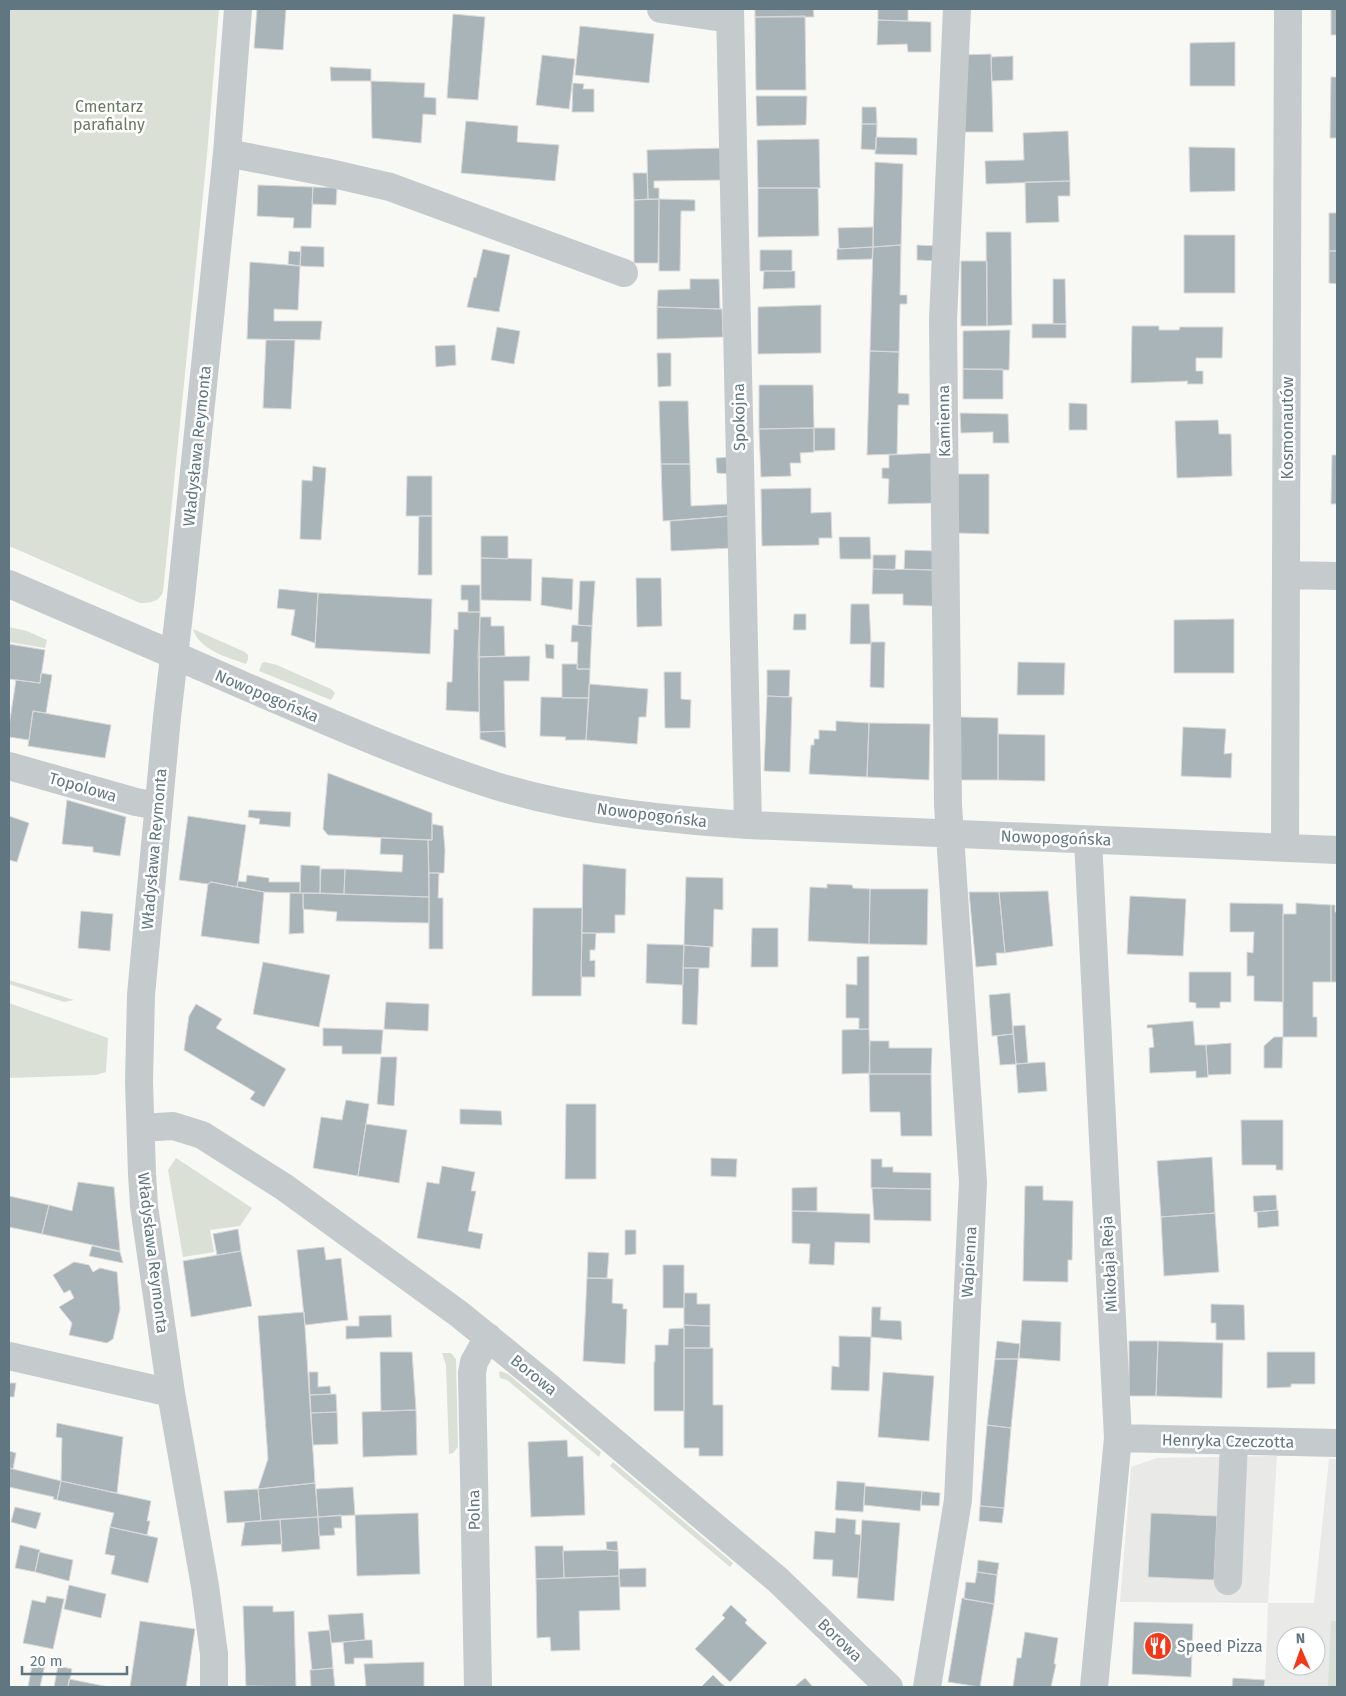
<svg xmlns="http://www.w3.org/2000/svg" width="1346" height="1696" viewBox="0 0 1346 1696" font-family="'Fira Sans',sans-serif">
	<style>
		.built { fill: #e9e9e8; fill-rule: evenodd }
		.green { fill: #dae0d5 }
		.building { fill: #a9b4b9; stroke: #d9d9d7 }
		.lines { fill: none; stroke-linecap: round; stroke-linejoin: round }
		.minor { stroke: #c5cacd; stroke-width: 28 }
		.labels { text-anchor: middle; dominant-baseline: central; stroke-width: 5; stroke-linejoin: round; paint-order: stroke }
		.park-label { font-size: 16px; fill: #677a60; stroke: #fff }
		.street-label { font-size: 16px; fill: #607782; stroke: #fff }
		.poi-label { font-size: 16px; fill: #607782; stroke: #fff; text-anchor: start }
	</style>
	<rect width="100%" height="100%" fill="#f8f8f5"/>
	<path class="built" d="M1277 1456 1268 1603H1314L1329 1459H1337V1687H1265L1268 1603 1120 1602 1131 1467 1157 1458ZM1286 1636H1316V1666H1286Z"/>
	<path class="green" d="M9 9H219L207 155 163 592C159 602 150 603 140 603L9 546Z
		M9 627 27 631 47 640 45 648 9 642Z
		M193 629 245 652 248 655V659L246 664C227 657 199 650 193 629Z
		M265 662 277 665 331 689 335 693 331 700 259 671 262 663Z
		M9 980 74 1000 64 1002 9 984Z
		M9 1003 108 1038 106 1072 96 1075 9 1078Z
		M176 1158 252 1208 240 1226 210 1230 214 1252 183 1257 168 1170Z
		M442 1353H451L456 1359 458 1447 453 1453 449 1454 446 1365Z
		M500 1371 508 1374 601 1452 599 1457 507 1380 500 1378 499 1373Z
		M613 1462 733 1563 730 1567 610 1466Z
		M1331 1621H1337V1687H1328Z"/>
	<path class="building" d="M257 9H286L283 50 254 48Z
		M755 9H813L814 17H755Z
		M878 9H908V21L878 20Z
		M1331 9H1337V35H1331Z
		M453 14 485 17 478 100 447 98Z
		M805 16 806 90H756L755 17Z
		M878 20 931 22V52H908L907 44 877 45Z
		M580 26 654 34 649 83 575 75Z
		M1235 42V86H1190V43Z
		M991 54 993 132H962L960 55Z
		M542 55 575 59 569 109 536 105Z
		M1013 56V80L992 81 991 57Z
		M330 67 371 69V81H331Z
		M1331 77H1337V138H1330Z
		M371 81 425 83 424 97 436 98V115L423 114 421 143 372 138Z
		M573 83 584 84 583 89H594V112H572Z
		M756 96H807L806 125 757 126Z
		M862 107H876L877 124H862Z
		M466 121 518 126 517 142 559 145 555 181 461 173Z
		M862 124H877L876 150 861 149Z
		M1068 131 1070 181 986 184 985 161 1024 160 1023 133Z
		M876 137 917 138V155L875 154Z
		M819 139 820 188H758L757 140Z
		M1189 147 1235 148V191L1190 192Z
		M723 148V180L654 181V188H659V199H648L647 150Z
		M875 162 903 164 901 245 873 247Z
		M633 173H647L648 199 634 200Z
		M1070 181V196H1058L1059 222 1026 223 1025 182Z
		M258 185 313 187 311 228H293L294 218 257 216Z
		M313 187 337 188 336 205 312 204Z
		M758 188H818L819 236 758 237Z
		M659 199 695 200V211H681L680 271H659Z
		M659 199 658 263H634V200Z
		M1329 213H1337V251H1329Z
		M873 227V247L839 249 838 228Z
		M986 232H1011L1012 325 987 326Z
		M1184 235H1235V293H1184Z
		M901 245 900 295H907V304H900L899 352 870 351 873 247Z
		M917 245 938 246 939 261 917 260Z
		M301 246 324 247V267L300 266Z
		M873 247 872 259 837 260V249Z
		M483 249 510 255 499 312 467 307 474 277 476 278Z
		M760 250H792V271H760Z
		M289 251 301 252 300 266 288 264Z
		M1329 251H1337V284L1329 283Z
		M961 261H987V326H961Z
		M250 262 300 266 298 310 274 309V321H322L320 340 247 339Z
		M764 271H795V288L763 289Z
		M690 279H719L720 309 657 307 658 290 690 289Z
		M1053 279H1065L1066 324H1053Z
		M821 305V353L758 354V307Z
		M657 307 722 309 723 337 657 339Z
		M1032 324H1066V338H1032Z
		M1132 326H1159V330H1179L1180 327H1223L1222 358H1196V371H1203V384H1187L1188 381 1131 383Z
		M497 327 520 331 514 364 491 360Z
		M1010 330 1009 370 963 369V331Z
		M266 340H295L291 409 263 408Z
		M455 345 456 365 436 367 435 346Z
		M870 351 899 352 898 393 909 394V405H898L897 454 867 455Z
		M657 353H671V386L658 387Z
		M963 369H1003V399H963Z
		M759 385H813L814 428 759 429Z
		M659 401H688L690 464H661Z
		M1069 403 1087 404V430H1069Z
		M960 413 1008 414 1009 443H993V432L961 433Z
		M1218 420 1219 434H1231L1232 476 1177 478 1175 421Z
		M814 428V452L800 453 801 463H790L791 476 761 477 759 429Z
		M814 428H835V450L814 451Z
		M935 453V503L888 504 889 479 882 478V468H889V455Z
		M1332 455H1337V504H1331Z
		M730 457V474L717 473 716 458Z
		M661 464H690L691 506 730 504 731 516 663 521Z
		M313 466 326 468 321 540 300 539 302 480 312 481Z
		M958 474H989V534L958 533Z
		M407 476H432V516H406Z
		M811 488V513L831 512 832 538H819V545L762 546 761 489Z
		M419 516H432V575H418Z
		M731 516 732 548 671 551 670 521Z
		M481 536H508V559L481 558Z
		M839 537H870L871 559H840Z
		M905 550 935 551V570L904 569Z
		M873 555H896L895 570 873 569Z
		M481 558 532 559 531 601 481 600Z
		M873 569 935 570V606L903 605V594H872Z
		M542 577 573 579 572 610 541 605Z
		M636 578H661L662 626 637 627Z
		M580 581H595L592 626 578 625Z
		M461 585H480V612H468V600H461Z
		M279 589 318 593 315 643 291 635 295 610 277 608Z
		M318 593 432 599 430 654 315 648Z
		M851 604H869L871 644H850Z
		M458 612H480L479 712 446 710 447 682H452L454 629 458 630Z
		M794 614H806V630H793Z
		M480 617H491V626H504L505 656 478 657Z
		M1234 619V673H1174V620Z
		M572 625 592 626 590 669H577L578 642H571Z
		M871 642H885L884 688 870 687Z
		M9 644 45 650 40 683 9 679Z
		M545 644 554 645V659L546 658Z
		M530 656 529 681H504L505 731 480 732 478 657Z
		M1018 662 1065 663 1064 695H1017Z
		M562 664H578L577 669H590L589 698H562Z
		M767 670H790L789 697 767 696Z
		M664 672H681V699L691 700 690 728H665Z
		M41 673 52 675 46 713 33 711 29 740 9 737V726L16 680 40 683Z
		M589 684 648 689 646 717H639L637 744 586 740Z
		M767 696 792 697 790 772 764 771Z
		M541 697 589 698 586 740H565L566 737 540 736Z
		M33 711 111 725 105 758 28 746Z
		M960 717 998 718V780H960Z
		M836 721 869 723 867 777 809 774 811 745H814V739H819V730L836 731Z
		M869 723 930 724 929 780 867 777Z
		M1183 727 1226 729 1224 754 1232 753 1231 778 1181 776Z
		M505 731 506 748 480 739V732Z
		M998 734 1045 735V781L998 780Z
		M328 773 432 813V840L328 835 323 829Z
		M67 800 126 817 120 856 93 852V847L62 844Z
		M249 810 291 812 290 827 259 824 260 819 248 817Z
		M9 816 29 823 17 862 9 860Z
		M188 816 246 825 237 887 211 882 208 884 179 880Z
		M432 824 443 826 445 850 444 873H429L428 840H432Z
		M381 838 428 840 429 897 344 894 345 869 402 872 403 855 380 854Z
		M583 864 626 869 625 915H615V933H582Z
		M301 865 320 866V893H300Z
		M321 869H345L344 894 320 893Z
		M429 873H439L438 898H443V949H429Z
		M247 875 269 878V882H300V893L264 892 237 887 238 881 246 882Z
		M686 877 723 878V910L714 909 713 947 684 945Z
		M211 882 264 892 259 944 201 936 208 884Z
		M827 884 852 885 853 888 870 889 869 944 808 941 810 887 827 888Z
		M870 889H928L927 945 869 944Z
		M1048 891 1053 946 1005 953 999 892Z
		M969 892H999L1005 953H996L997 965 976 967Z
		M290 893H303L304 933 289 934Z
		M303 893 429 897V923L336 921 337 912 303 909Z
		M1130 896 1186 899 1183 956 1127 954Z
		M1230 903 1283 904V1002L1254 1001V976H1247V952L1253 953 1254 932H1230Z
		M1296 903 1331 905V982H1313V1017H1317V1037H1283V914H1296Z
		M1331 905H1335V912H1337V982H1331Z
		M533 908H582L581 996H532Z
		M81 911 113 914 110 951 78 948Z
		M752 928H778V967H751Z
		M582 933H596L595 950H590V961L595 960V977H581Z
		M647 944 684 945 683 985 646 983Z
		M684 945 710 947 709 968H683Z
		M869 956V1029H859V1018H846V984L857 985V957Z
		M263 962 330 975 319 1027 253 1014Z
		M683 968H699L697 1025 682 1024Z
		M1189 972H1231V1002H1220V1008H1196V1003L1189 1002Z
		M1010 993 1013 1034 992 1036 989 995Z
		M386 1002 429 1004 428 1031 384 1029Z
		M196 1004 222 1019 216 1028 286 1069 264 1107 250 1099 255 1092 184 1050 189 1016Z
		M1193 1021 1195 1045H1206L1208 1077 1196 1078V1071L1150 1073 1149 1048 1154 1047 1152 1028H1147V1025Z
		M1025 1025 1028 1063 1016 1064 1013 1026Z
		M323 1028 383 1030 381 1054H342V1046H323Z
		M869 1029 870 1073 842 1074V1030Z
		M1013 1034 1016 1064 1000 1065 997 1036Z
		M1274 1037H1283L1282 1068H1264V1046Z
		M870 1041H889V1048H932L931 1074H869Z
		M1231 1043V1074L1208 1075 1206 1045Z
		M381 1057H397L394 1106 377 1104Z
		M1045 1062 1047 1091 1018 1093 1016 1064Z
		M869 1074H931L932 1136H901L900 1112H870Z
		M346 1100 369 1104 358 1176 313 1168 321 1117 342 1120Z
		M566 1104H596V1179H565Z
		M460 1109 501 1111 502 1125 460 1124Z
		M1241 1120H1283V1170H1276V1165H1242Z
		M366 1124 407 1130 399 1183 358 1176Z
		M1212 1157 1215 1213 1161 1217 1157 1161Z
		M711 1158 737 1159 736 1177 711 1176Z
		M871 1159H882V1167H893V1172L931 1173V1189L871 1188Z
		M442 1166 475 1172 471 1191H476L468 1231 483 1234 480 1249 417 1238 427 1182 439 1184Z
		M78 1182 114 1187 120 1251 42 1234 49 1205 72 1211Z
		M1025 1186H1043V1200L1073 1201 1072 1260H1068V1282L1023 1281Z
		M817 1187V1211H792V1188Z
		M872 1188 931 1189V1221L874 1220Z
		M1276 1195 1277 1210 1254 1212 1253 1196Z
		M9 1196 49 1205 42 1234 9 1227Z
		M1277 1210H1278L1279 1226 1258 1228 1257 1212Z
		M792 1211 870 1214V1243L835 1242 834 1265 809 1264 810 1244 792 1243Z
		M1215 1213 1219 1272 1164 1276 1161 1217Z
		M238 1229 241 1251 217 1255 213 1234Z
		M625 1230H636V1254L625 1255Z
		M92 1246 120 1252 123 1263 89 1256Z
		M324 1247 326 1260 341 1258 348 1320 305 1325 297 1250Z
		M241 1251 252 1306 191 1317 183 1261Z
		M588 1252 609 1253 607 1278H587Z
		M74 1262 89 1265 93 1272 100 1268 117 1272 120 1309 113 1339 107 1343 69 1335 72 1323 59 1307 74 1298 70 1290 64 1293 53 1275Z
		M663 1265H684V1308H663Z
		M587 1278 613 1279 612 1303 623 1304V1309H627L625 1364 583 1361Z
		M684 1293H697V1304H710V1326L684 1325Z
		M1211 1304 1244 1305 1245 1340H1216V1323H1211Z
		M872 1307H881L880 1320 901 1321 902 1340 871 1337Z
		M304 1312 315 1483 258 1489 268 1459 258 1316Z
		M391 1315 392 1337 346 1339V1326H359V1316Z
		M1022 1320 1061 1322 1060 1361 1019 1358Z
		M684 1325 710 1326V1348H684Z
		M684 1328V1411H654V1362H655V1345H668L669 1329Z
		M839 1336 871 1337 869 1391 831 1390 832 1366 839 1367Z
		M997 1341 1020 1344 1018 1359H995Z
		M1129 1341H1158L1156 1396H1129Z
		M1158 1341 1223 1343 1222 1398 1156 1396Z
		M684 1348H713V1405H723V1456H699V1448H684Z
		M380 1352H412L416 1410 381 1411Z
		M1267 1352H1315V1384H1291V1387L1267 1388Z
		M995 1359H1018L1011 1428 987 1425Z
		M309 1372H318V1387L330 1386 331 1394 310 1395Z
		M883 1372 934 1376 929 1441 878 1437Z
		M9 1383H16L14 1397H9Z
		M336 1394 337 1412 311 1413 310 1395Z
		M416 1410 417 1455 363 1457 362 1412Z
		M337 1412 338 1444 313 1445 311 1413Z
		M57 1423 123 1437 117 1493 61 1481 62 1438 56 1437Z
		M987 1425 1011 1428 1004 1508 980 1506Z
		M567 1440 568 1457 583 1456 585 1515 531 1517 528 1442Z
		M9 1451 16 1453 13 1469 9 1468Z
		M9 1468 61 1481 57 1500 53 1499 54 1497 9 1487Z
		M61 1481 151 1501 147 1521H150L147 1535 110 1527 114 1513 57 1500Z
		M837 1481 865 1483 863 1512 835 1510Z
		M315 1483 318 1517 261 1521 258 1489Z
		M865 1486 922 1491 920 1511 864 1505Z
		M353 1487 355 1515 318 1517 316 1489Z
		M258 1489 261 1521 227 1523 224 1491Z
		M922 1491 940 1493 939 1506 921 1505Z
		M980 1506 1004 1508 1002 1523 979 1521Z
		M15 1507 41 1513 36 1529 11 1522Z
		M418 1513 420 1574 357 1576 355 1515Z
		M1151 1513 1217 1516 1214 1580 1148 1577Z
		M341 1515 342 1528H334L335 1535 319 1536 318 1517Z
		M318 1517 320 1549 282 1552 280 1519Z
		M836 1518 856 1520 855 1534 861 1535 858 1578 832 1576 833 1560 813 1559 815 1531 835 1533Z
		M280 1519 282 1544 241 1546 245 1522Z
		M862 1520 900 1523 894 1601 857 1598Z
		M110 1527 158 1538 148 1583 111 1574 115 1556 105 1554Z
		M617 1541 618 1551 607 1550 606 1542Z
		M20 1545 40 1550 35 1572 15 1568Z
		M535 1546H563L564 1578 536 1579Z
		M607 1550 618 1551 619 1576 564 1578 563 1551Z
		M39 1552 73 1560 69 1581 35 1572Z
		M978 1560 999 1563 997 1575 977 1572Z
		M646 1568V1587H620L619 1569Z
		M977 1572 997 1575 994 1604 964 1599 966 1582 975 1583Z
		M619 1576 620 1610 579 1611 580 1650 551 1651 550 1637 537 1638 536 1579Z
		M69 1585 106 1594 101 1618 64 1609Z
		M47 1596 64 1599 53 1649 23 1643 32 1600 45 1603Z
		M962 1598 994 1604 980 1687 948 1682Z
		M731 1605 747 1620 745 1623 767 1643 730 1682 695 1649 725 1618 722 1615Z
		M243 1606H273V1612L294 1611 296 1687 246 1686Z
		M363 1613 365 1640 331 1643 328 1615Z
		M140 1621 195 1629 186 1687H130Z
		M1134 1622 1193 1624 1191 1677 1132 1674Z
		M330 1630 333 1668 312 1670 308 1632Z
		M1025 1632 1058 1638 1054 1664H1056L1051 1687H1013L1017 1658H1021Z
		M365 1640H372L373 1658H354V1664H345L343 1642Z
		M33 1661 45 1664 40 1687H28Z
		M424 1662V1687H366L364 1664Z
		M58 1666 72 1669 68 1687H54Z
		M333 1668 335 1687H311L310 1670Z
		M713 1675 721 1683 726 1687H701Z
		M805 1678 813 1687H794Z
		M1233 1678 1265 1680 1264 1687H1232Z
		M69 1679 109 1687H68Z"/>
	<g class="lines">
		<path class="minor" d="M661 9 730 19
			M730 9 748 825
			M227 153 325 172 390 187 624 273
			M1286 575 1337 576
			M9 584C88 618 168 652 247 687 329 722 411 759 496 786 578 811 663 819 748 825L1337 850
			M9 766 136 802 158 806
			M1088 840 1118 1438 1094 1687
			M1285 847 1288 9
			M141 1128 173 1126 202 1135 284 1187 459 1314 550 1388 778 1580 889 1687
			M9 1356 171 1393
			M1118 1438 1337 1443
			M1228 1581 1234 1441
			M214 1687V1654L205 1586 171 1393 144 1206 142 1174 139 1082 141 995 167 717 181 597 227 153 238 9
			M478 1687 472 1373 474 1362 488 1337
			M927 1687 958 1500 973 1182 948 805 943 320 957 9"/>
	</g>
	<defs>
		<g id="restaurant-disc" transform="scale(1.4375)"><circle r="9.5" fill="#f33819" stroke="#fff"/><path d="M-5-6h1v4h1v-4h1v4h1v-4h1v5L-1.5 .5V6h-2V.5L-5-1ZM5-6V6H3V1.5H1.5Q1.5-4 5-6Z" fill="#fff"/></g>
	</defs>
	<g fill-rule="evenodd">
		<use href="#restaurant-disc" x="1158" y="1646"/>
	</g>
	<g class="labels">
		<g class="park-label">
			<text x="109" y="106">Cmentarz<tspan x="109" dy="18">parafialny</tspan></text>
		</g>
		<g class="street-label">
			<text transform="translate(739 417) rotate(-91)">Spokojna</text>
			<text transform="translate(944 421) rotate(-91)">Kamienna</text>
			<text transform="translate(1287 428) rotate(-90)">Kosmonautów</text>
			<text transform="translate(197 446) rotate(-84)">Władysława Reymonta</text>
			<text transform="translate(267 696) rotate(23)">Nowopogońska</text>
			<text transform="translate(83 787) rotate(16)">Topolowa</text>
			<text transform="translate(652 815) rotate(7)">Nowopogońska</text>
			<text transform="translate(1056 838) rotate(2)">Nowopogońska</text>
			<text transform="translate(154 849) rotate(-85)">Władysława Reymonta</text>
			<text transform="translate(153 1253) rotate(83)">Władysława Reymonta</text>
			<text transform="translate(969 1262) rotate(-87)">Wapienna</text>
			<text transform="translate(1109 1264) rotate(-93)">Mikołaja Reja</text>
			<text transform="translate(534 1375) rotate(39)">Borowa</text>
			<text transform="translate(1228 1441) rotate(1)">Henryka Czeczotta</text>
			<text transform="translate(474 1510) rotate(-91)">Polna</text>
			<text transform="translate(840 1640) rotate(44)">Borowa</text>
		</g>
		<g class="poi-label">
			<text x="1177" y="1646">Speed Pizza</text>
		</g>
	</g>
	<rect width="1346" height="1696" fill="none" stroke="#607782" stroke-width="20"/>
	<g transform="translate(1301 1651) rotate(358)"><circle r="24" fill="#ffffff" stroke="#bfc9cd"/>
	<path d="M0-4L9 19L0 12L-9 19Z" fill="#f33819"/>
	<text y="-8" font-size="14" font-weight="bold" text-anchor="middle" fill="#607782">N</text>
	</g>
	<path d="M22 1666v8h105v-8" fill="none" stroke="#607782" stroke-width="2.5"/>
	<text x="30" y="1666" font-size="15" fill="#607782" stroke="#ffffff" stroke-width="4" paint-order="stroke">20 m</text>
</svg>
